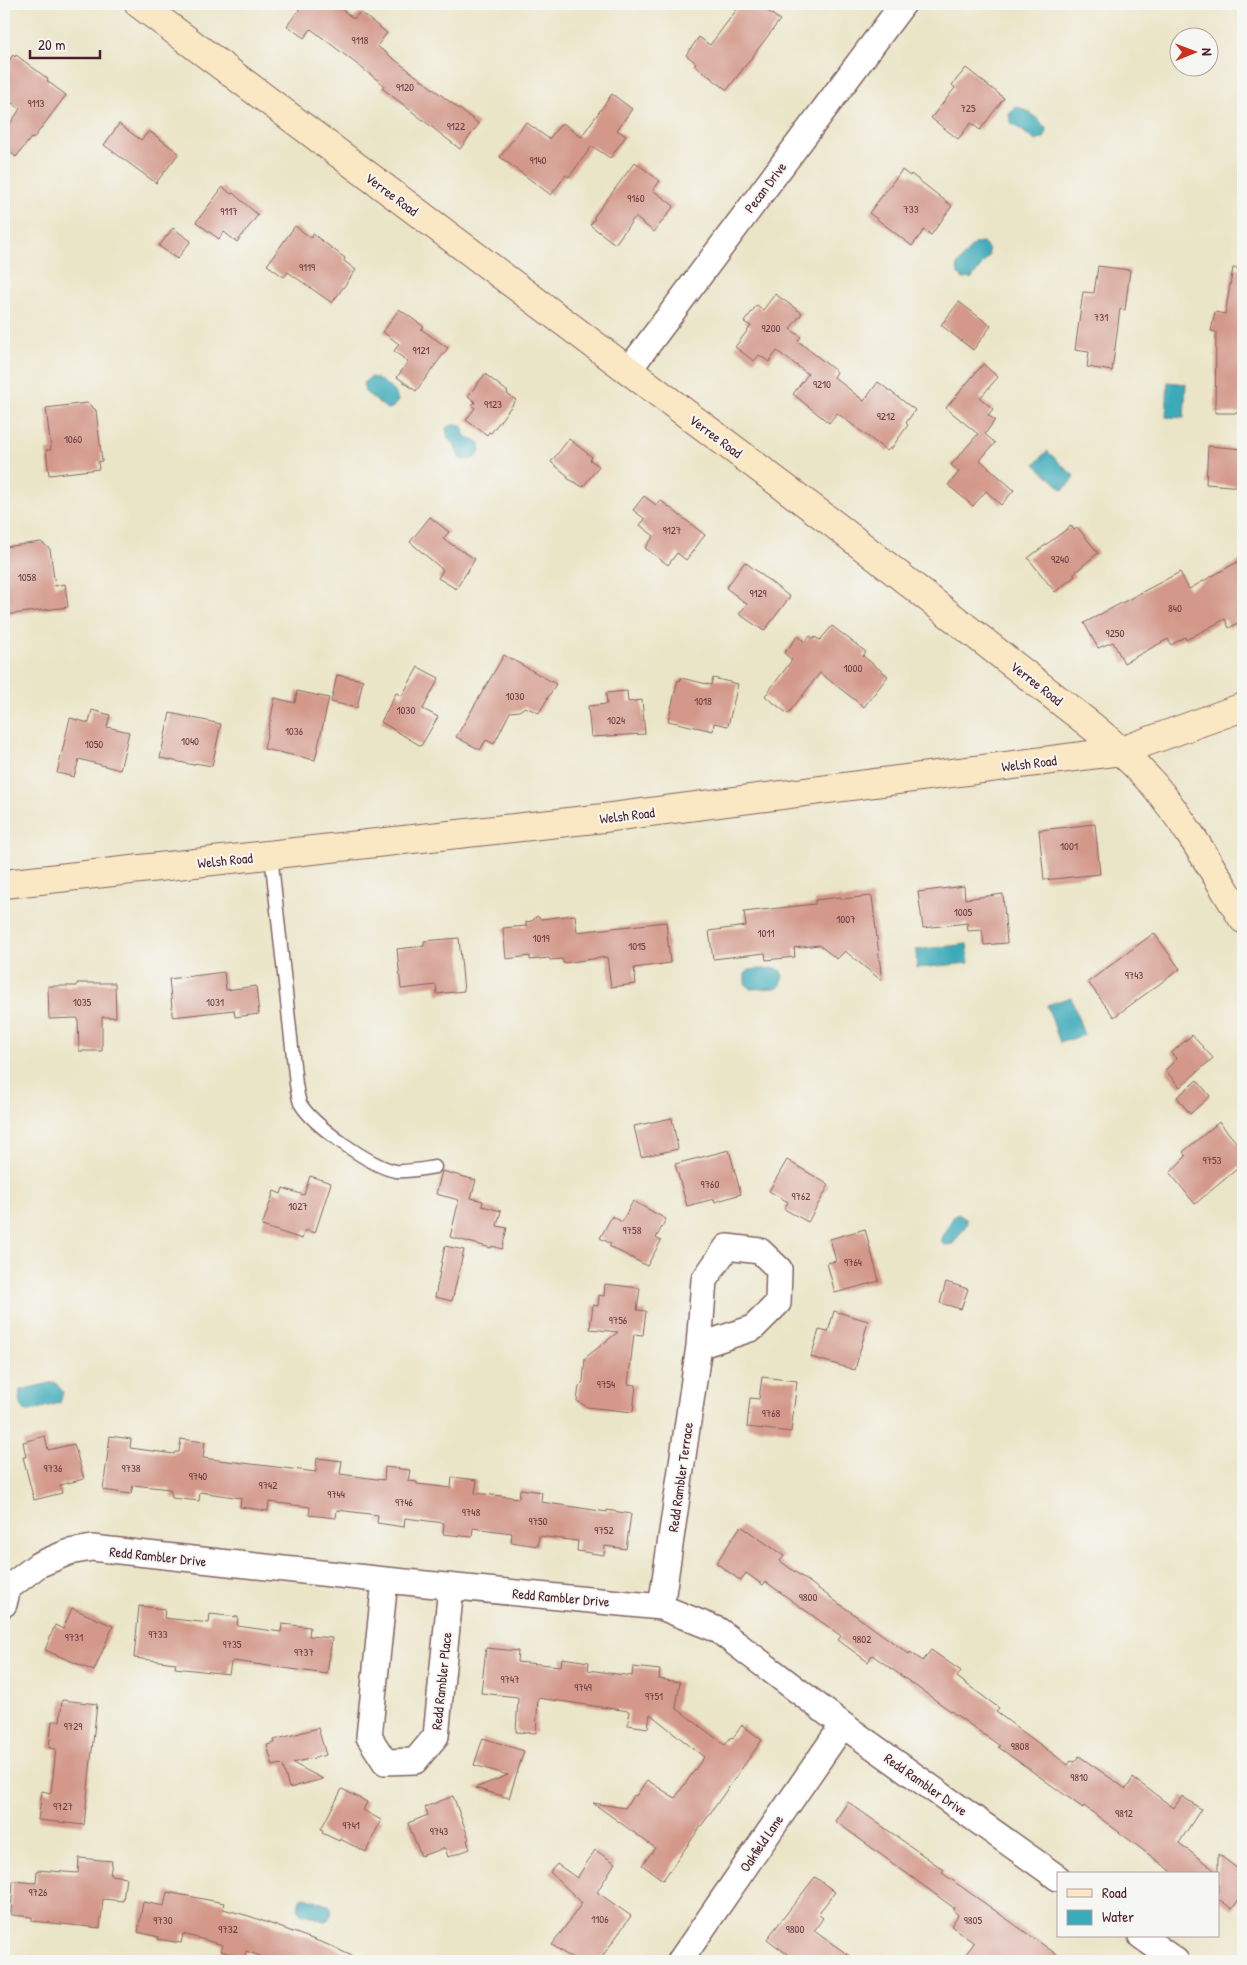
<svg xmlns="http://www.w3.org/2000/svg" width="1247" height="1965" viewBox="0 0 1247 1965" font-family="'Patrick Hand',sans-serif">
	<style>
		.water { fill: #3baab9; stroke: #426472 }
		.building { fill: #d3988a }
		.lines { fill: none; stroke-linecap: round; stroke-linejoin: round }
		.lane-casing { stroke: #826462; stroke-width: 15 }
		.street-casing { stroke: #826462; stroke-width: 28 }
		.secondary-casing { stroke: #826462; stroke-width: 30 }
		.lane { stroke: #fff; stroke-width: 12 }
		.street { stroke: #fff; stroke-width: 25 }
		.secondary { stroke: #fae7c3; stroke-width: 28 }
		.labels { text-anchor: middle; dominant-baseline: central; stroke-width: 4; stroke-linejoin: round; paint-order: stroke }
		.number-label { font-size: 11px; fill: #6c3d43 }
		.street-label { font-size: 14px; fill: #4a1f2b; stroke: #f6f6f2 }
	</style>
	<rect width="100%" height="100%" fill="#f6f6f2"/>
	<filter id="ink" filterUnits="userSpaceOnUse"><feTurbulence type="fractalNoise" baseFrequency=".02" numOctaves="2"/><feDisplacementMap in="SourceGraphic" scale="10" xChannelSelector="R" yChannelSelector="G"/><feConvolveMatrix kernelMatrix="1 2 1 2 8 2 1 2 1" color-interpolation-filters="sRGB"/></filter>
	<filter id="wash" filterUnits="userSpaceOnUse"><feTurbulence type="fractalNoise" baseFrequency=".0096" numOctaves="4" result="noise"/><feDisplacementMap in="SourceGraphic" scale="20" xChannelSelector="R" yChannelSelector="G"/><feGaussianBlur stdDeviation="1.12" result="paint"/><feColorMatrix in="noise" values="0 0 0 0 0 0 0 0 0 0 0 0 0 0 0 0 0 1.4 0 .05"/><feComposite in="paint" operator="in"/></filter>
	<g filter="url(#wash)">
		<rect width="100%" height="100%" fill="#ebe5c8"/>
		<path class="water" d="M1015 107C1026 107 1040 120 1046 129L1045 137 1036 141 1010 122 1009 113Z
			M983 243 988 248 989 256 972 278 963 279 958 274 957 265 974 244Z
			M371 377C380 378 397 391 398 401L392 408 387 409 365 392 363 383Z
			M1168 382 1186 384 1184 418 1166 417Z
			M458 424 463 427C463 441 471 438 480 443 483 457 471 462 460 459L454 445 448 439 446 428 449 426Z
			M1047 451 1075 477 1063 490 1035 464Z
			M967 944 969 963 917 968 916 950Z
			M776 968 780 970 783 976 781 985 778 988 750 989 745 983V974L749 970Z
			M1071 997 1084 1035 1060 1043 1047 1005Z
			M958 1214 966 1219 967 1224 953 1244 945 1245 942 1243V1236L954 1216Z
			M55 1382 63 1392 60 1403 26 1412 19 1402 20 1390Z
			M305 1897 329 1905 332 1911 329 1920 324 1921 301 1913 298 1907 300 1899Z"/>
		<g id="blocks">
			<path class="building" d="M303 4H335L354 19 360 12 387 33 377 46 479 124 460 149 382 88 384 85 311 29 304 38 287 26Z
				M741 4H758L780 20 727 90 694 65 696 63 686 55 699 37 710 45Z
				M13 55 15 57 16 55 48 79 47 81 66 95 33 139 31 138 16 157 4 147V133L20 109 4 97V67Z
				M966 68 1004 98 980 130 971 123 958 139 931 118 955 88 952 85Z
				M612 94 632 109 617 130 626 136 610 158 592 146 569 177 566 175 551 195 500 157 526 122 549 139 560 125 561 126 563 123 581 137Z
				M119 124 141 140 149 131 179 153 156 183 104 145Z
				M635 162 660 181 653 190 674 206 654 232 635 217 615 244 590 225 595 219 593 218Z
				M902 170 910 176 911 174 952 206 931 235 924 230 912 246 869 213Z
				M223 187 231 194 233 193 258 215 237 242 224 232 219 239 196 222Z
				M295 226 311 238 313 234 345 258 344 261 356 270 332 303 288 272 284 277 267 265Z
				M173 228 191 241 177 259 159 246Z
				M1098 266 1130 270 1125 310 1120 309 1112 371 1087 367 1089 352 1075 350 1083 292 1094 293Z
				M1233 268 1243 269V413H1215L1216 332 1211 331 1215 312 1225 314Z
				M775 294 802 313 790 329 801 337 798 341 837 372 834 377 864 401 878 382 915 410 906 423 908 425 891 449 890 448 887 451 837 413 829 423 793 394 808 374 777 351 769 362 759 355 754 361 735 347 751 326 744 322 757 305 763 310Z
				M959 302 991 326 973 350 941 325Z
				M399 309 424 327 421 329 448 348 416 391 397 377 408 362 394 351 399 344 383 332Z
				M983 364 998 377 980 398 993 409 988 415 995 420 985 434 995 443 980 460 1014 490 1001 505 986 491 973 506 948 485 959 472 951 465 978 434 946 408Z
				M485 374 508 392 507 394 516 400 491 433 489 432 487 435 466 420 475 408 472 406 475 402 468 396Z
				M87 403 96 410 102 461 98 462 99 469 49 475 46 450H51L46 408Z
				M569 439 592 457 590 460 599 466 583 487 567 478 568 476 551 462Z
				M1208 446 1243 449V487L1206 484Z
				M644 496 656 505 660 500 705 535 686 560 677 553 668 565 645 548 654 536 640 525 645 519 633 510Z
				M430 517 449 532 443 539 475 559 456 589 438 578 443 570 410 542Z
				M1071 526 1074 530 1078 528 1098 553 1073 574 1075 576 1055 592 1028 558Z
				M41 542 50 549 55 586 65 584 68 607 4 615V547Z
				M1243 559V620L1229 628 1225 619 1186 640 1185 637 1171 645 1168 639 1124 663 1113 642 1098 648 1084 623 1180 572 1189 589Z
				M745 562 790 597 764 631 739 614 747 604 726 588Z
				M832 626 866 652 863 656 888 676 864 707 820 673 788 714 765 696 792 660 784 653 798 636 805 642 810 636 814 639 815 637 820 640Z
				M504 655 556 684 539 713 525 707 519 711 510 712 494 744 486 740 480 750 456 737Z
				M418 667 439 678 423 709 438 717 421 746 381 722 396 693 402 696Z
				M337 675 363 680 357 708 331 702Z
				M681 678 711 685 713 678 738 684 728 726 714 723 713 731 668 721 678 680 680 681Z
				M297 691 329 698 315 760 264 749 275 698 295 703Z
				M627 691 628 702 642 700 645 734 591 737 588 706 607 704 606 693Z
				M92 710 110 715 107 727 129 732 120 770 79 759 74 777 57 773 70 718 89 723Z
				M170 713 221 724 212 766 195 763 194 765 160 758Z
				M1095 824 1100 874 1044 880 1039 830Z
				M964 886 965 899 1003 894 1007 943 984 945 982 930 968 931 967 923 923 928 918 892Z
				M872 896 882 981 845 951 837 959 819 945 794 948 795 957 766 960 765 953 713 959 709 931 746 926 744 912 815 904V900L841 897V899Z
				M575 915 577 932 666 922 670 963 634 968 636 984 611 987 607 957 563 963 562 959 550 960 549 958 530 960V956L506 959 503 928 526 926V922L532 921 537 916 541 919Z
				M1154 933 1180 969 1114 1017 1088 982Z
				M459 938 464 991 437 994 436 985 401 989 397 949 424 946V941Z
				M224 972 226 990 256 986 259 1014 235 1017 234 1010 173 1017 169 979Z
				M77 983H115L116 1017H102V1051H79L78 1018 49 1019 48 986H77Z
				M1192 1035 1213 1058 1180 1087 1165 1070 1177 1059 1171 1053Z
				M1197 1080 1210 1096 1190 1114 1177 1097Z
				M672 1118 678 1149 641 1157 634 1126Z
				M1219 1122 1243 1150V1164L1195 1204 1170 1173 1186 1156 1183 1152Z
				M729 1150 741 1194 715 1202 714 1199 687 1206 675 1164Z
				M787 1160 829 1185 808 1222 784 1209 788 1202 769 1191Z
				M442 1171 476 1180 471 1198 483 1201 482 1206 501 1211 497 1226 507 1228 502 1249 492 1246 491 1248 450 1237 459 1200 436 1194Z
				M310 1176 331 1183 315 1233 305 1230 302 1239 262 1226 274 1191 281 1194 283 1188 304 1195Z
				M633 1201 666 1219 656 1238 661 1241 647 1266 609 1246 611 1244 600 1238 612 1216 622 1222Z
				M865 1229 879 1281 835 1293 827 1263 836 1261 830 1239Z
				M445 1246 464 1250 452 1301 435 1297Z
				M946 1282 968 1289 961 1309 940 1303Z
				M605 1284 640 1288 637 1310 646 1311 643 1335 634 1334 628 1384 636 1385 633 1412 587 1407 577 1401 579 1386 583 1382 585 1358 618 1332 590 1329 593 1305 598 1306 599 1295 604 1296Z
				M834 1311 868 1321 855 1370 811 1357 819 1330 828 1332Z
				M762 1377 797 1381 791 1432 747 1427 750 1398 759 1399Z
				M45 1436 48 1450 74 1444 84 1479 60 1485 62 1493 34 1500 23 1457H26L23 1442Z
				M110 1436 131 1439 130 1448 174 1454 175 1452H179L181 1439 205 1442 203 1458 316 1472 317 1458 342 1461 340 1474 384 1480 385 1467 410 1470 408 1481 417 1482V1484L451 1488 452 1477 477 1480 475 1493 519 1498 520 1489 542 1492 541 1502 607 1512V1510L631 1514 626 1549 605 1546 604 1555 577 1551 578 1541 539 1536 538 1546 511 1542 512 1533 473 1528 472 1537 443 1534 444 1523 405 1518 404 1527 377 1523 378 1515 337 1510 336 1518 309 1515 310 1507 269 1502 268 1511 240 1507 241 1498 200 1492 199 1501 172 1498 170 1489 133 1485 131 1494 103 1490Z
				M741 1526 784 1556 780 1561 909 1654 910 1652 923 1661 931 1650 961 1671 957 1677 999 1708 996 1712 1068 1765 1071 1761 1074 1762 1079 1756 1126 1789 1133 1778 1174 1808 1182 1796 1201 1809 1179 1843 1218 1873V1854L1241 1871 1236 1878 1243 1883V1894L1232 1909 1220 1900 1218 1903V1874H1175L1084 1806 1083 1808 1022 1764 998 1747 1000 1746 872 1655 868 1662 838 1640 841 1636 766 1582 763 1585 746 1573 741 1581 716 1563Z
				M139 1606 165 1609 164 1618 209 1623 210 1614 238 1617 237 1626 281 1632 282 1624 310 1627 309 1636 332 1638 327 1674 233 1661 231 1663 229 1674 175 1668 176 1663 134 1658Z
				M72 1608 113 1626 94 1671 45 1650 55 1625 63 1629Z
				M486 1648 518 1651 517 1662 561 1666 562 1658 589 1662 588 1670 632 1676 633 1667 660 1670 659 1679 680 1682 676 1708 725 1745 731 1737 733 1738 742 1725 762 1740 663 1880 642 1865 655 1848 593 1803 625 1808 634 1795 636 1796 647 1780 675 1798 704 1757 650 1714 648 1728 628 1725 629 1711 538 1698 536 1733 516 1732 518 1697 481 1693Z
				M62 1700 97 1704 84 1825 38 1820 42 1791 51 1793 56 1749 49 1748 52 1721H60Z
				M318 1728 326 1755 293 1763 323 1779 289 1788 283 1766 281 1764 273 1766 267 1745 275 1743 274 1740Z
				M483 1738 524 1751 509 1798 475 1788 508 1775 474 1765Z
				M342 1789 367 1802 363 1810 381 1820 366 1852 340 1839 339 1841 322 1833 323 1830 321 1829Z
				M453 1796 469 1839 467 1840 470 1849 448 1857 445 1848 421 1856 408 1823 428 1815 425 1807Z
				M848 1802 944 1870 942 1873 1066 1961H961L974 1943 951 1926 958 1915 953 1910 954 1908 835 1821Z
				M595 1850 615 1863 597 1892 631 1916 599 1961H576L552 1945 582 1903 550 1872 557 1864 577 1878Z
				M79 1858 112 1861 110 1875 126 1877 123 1901 103 1899 100 1928 32 1921V1917L11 1915 13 1881 36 1883 37 1870 78 1873Z
				M815 1877 835 1892 818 1914 823 1918 814 1931 857 1961H796L767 1939Z
				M167 1892 224 1903 223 1909 249 1916 326 1944 363 1961H274L246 1951 244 1958 221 1951 223 1945 183 1934 181 1943 158 1939 159 1937 138 1932 143 1902 164 1906Z"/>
		</g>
	</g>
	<g filter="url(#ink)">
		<use href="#blocks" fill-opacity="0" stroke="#826462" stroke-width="1"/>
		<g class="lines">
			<g class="lane-casing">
				<path id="lane" d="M271 855 296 1084C297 1090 298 1097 300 1103 311 1124 373 1168 396 1171 409 1172 422 1169 435 1167"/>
			</g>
			<g class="street-casing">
				<path id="street" d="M628 371 903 4
					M385 1580 369 1737 385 1762 415 1761 436 1736 451 1587
					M4 1604 8 1588 38 1565 69 1552 92 1548 385 1580 661 1607 718 1630 843 1725 1058 1878
					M661 1607 699 1346 704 1280 727 1247 760 1251 779 1269 778 1303 753 1328 699 1346
					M1141 1936 1176 1961
					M680 1961 843 1725"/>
			</g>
			<g class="secondary-casing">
				<path id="secondary" d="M139 4 835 525 1093 727C1115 745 1135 764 1154 785 1188 826 1215 874 1243 919
					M4 884 604 818 1121 751 1243 707"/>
			</g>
			<use href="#lane" class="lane"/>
			<use href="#street" class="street"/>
			<use href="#secondary" class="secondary"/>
		</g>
	</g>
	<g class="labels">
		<g class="number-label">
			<text x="360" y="40">9118</text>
			<text x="405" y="87">9120</text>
			<text x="36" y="103">9113</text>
			<text x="968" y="108">725</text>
			<text x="456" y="126">9122</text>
			<text x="538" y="160">9140</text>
			<text x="636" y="198">9160</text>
			<text x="911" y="209">733</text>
			<text x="229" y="211">9117</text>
			<text x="307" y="267">9119</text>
			<text x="1101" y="317">731</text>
			<text x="771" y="328">9200</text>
			<text x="421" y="350">9121</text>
			<text x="822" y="384">9210</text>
			<text x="493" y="404">9123</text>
			<text x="886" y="416">9212</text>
			<text x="73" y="439">1060</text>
			<text x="672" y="530">9127</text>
			<text x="1060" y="559">9240</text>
			<text x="27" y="577">1058</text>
			<text x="758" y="593">9129</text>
			<text x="1175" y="608">840</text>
			<text x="1115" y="633">9250</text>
			<text x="853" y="668">1000</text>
			<text x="515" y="696">1030</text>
			<text x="703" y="701">1018</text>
			<text x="406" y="710">1030</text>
			<text x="616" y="720">1024</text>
			<text x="294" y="731">1036</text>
			<text x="190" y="741">1040</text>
			<text x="94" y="744">1050</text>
			<text x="1069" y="846">1001</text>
			<text x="963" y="912">1005</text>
			<text x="846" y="919">1007</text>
			<text x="766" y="933">1011</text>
			<text x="541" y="938">1019</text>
			<text x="637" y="946">1015</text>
			<text x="1134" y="975">9743</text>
			<text x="82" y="1002">1035</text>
			<text x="215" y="1002">1031</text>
			<text x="1212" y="1160">9753</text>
			<text x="710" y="1184">9760</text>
			<text x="801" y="1196">9762</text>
			<text x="298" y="1206">1027</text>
			<text x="632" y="1230">9758</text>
			<text x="853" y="1262">9764</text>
			<text x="618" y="1320">9756</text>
			<text x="606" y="1384">9754</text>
			<text x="771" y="1413">9768</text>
			<text x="53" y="1468">9736</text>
			<text x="131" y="1468">9738</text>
			<text x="198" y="1476">9740</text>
			<text x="268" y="1485">9742</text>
			<text x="336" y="1494">9744</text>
			<text x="404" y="1502">9746</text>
			<text x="471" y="1512">9748</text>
			<text x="538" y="1521">9750</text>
			<text x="604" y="1530">9752</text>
			<text x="808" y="1597">9800</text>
			<text x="158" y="1634">9733</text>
			<text x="74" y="1637">9731</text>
			<text x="862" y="1639">9802</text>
			<text x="232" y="1644">9735</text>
			<text x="304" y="1652">9737</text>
			<text x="510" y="1679">9747</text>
			<text x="583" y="1687">9749</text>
			<text x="654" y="1696">9751</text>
			<text x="73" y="1726">9729</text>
			<text x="1020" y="1746">9808</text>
			<text x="1079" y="1777">9810</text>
			<text x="63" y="1806">9727</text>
			<text x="1124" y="1813">9812</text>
			<text x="351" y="1825">9741</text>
			<text x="439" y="1831">9743</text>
			<text x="38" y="1892">9726</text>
			<text x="600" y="1919">1106</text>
			<text x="163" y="1920">9730</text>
			<text x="973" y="1920">9805</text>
			<text x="228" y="1929">9732</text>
			<text x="795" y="1929">9800</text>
		</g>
		<g class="street-label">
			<text transform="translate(765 187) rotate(-53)">Pecan Drive</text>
			<text transform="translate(392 194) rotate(37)">Verree Road</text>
			<text transform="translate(716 436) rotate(37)">Verree Road</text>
			<text transform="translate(1037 683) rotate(38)">Verree Road</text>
			<text transform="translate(1029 763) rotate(-7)">Welsh Road</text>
			<text transform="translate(627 815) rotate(-7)">Welsh Road</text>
			<text transform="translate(225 860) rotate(-6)">Welsh Road</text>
			<text transform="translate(680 1477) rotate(-82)">Redd Rambler Terrace</text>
			<text transform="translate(158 1556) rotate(6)">Redd Rambler Drive</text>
			<text transform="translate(561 1597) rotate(5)">Redd Rambler Drive</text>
			<text transform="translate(441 1681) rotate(-84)">Redd Rambler Place</text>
			<text transform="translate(926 1784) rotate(35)">Redd Rambler Drive</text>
			<text transform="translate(761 1843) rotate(-56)">Oakfield Lane</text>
		</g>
	</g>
	<rect width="1247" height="1965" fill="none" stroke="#f6f6f2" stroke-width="20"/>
	<rect x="1057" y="1872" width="162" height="65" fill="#f6f6f2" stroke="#b1a0a2"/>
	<rect x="1067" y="1889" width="25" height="8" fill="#fae7c3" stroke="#b1a0a2"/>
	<text x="1102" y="1898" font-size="15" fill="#4a1f2b">Road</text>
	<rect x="1067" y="1910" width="25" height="15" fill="#3baab9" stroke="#b1a0a2"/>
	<text x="1102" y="1922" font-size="15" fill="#4a1f2b">Water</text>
	<g transform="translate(1194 52) rotate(89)"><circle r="24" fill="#f6f6f2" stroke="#b1a0a2"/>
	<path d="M0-4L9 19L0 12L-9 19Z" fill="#c8321e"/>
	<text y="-8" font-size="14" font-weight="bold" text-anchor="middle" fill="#4a1f2b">N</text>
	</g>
	<path d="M30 50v8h70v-8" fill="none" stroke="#4a1f2b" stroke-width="2.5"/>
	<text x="38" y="50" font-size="15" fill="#4a1f2b" stroke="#f6f6f2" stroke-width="4" paint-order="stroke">20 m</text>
</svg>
